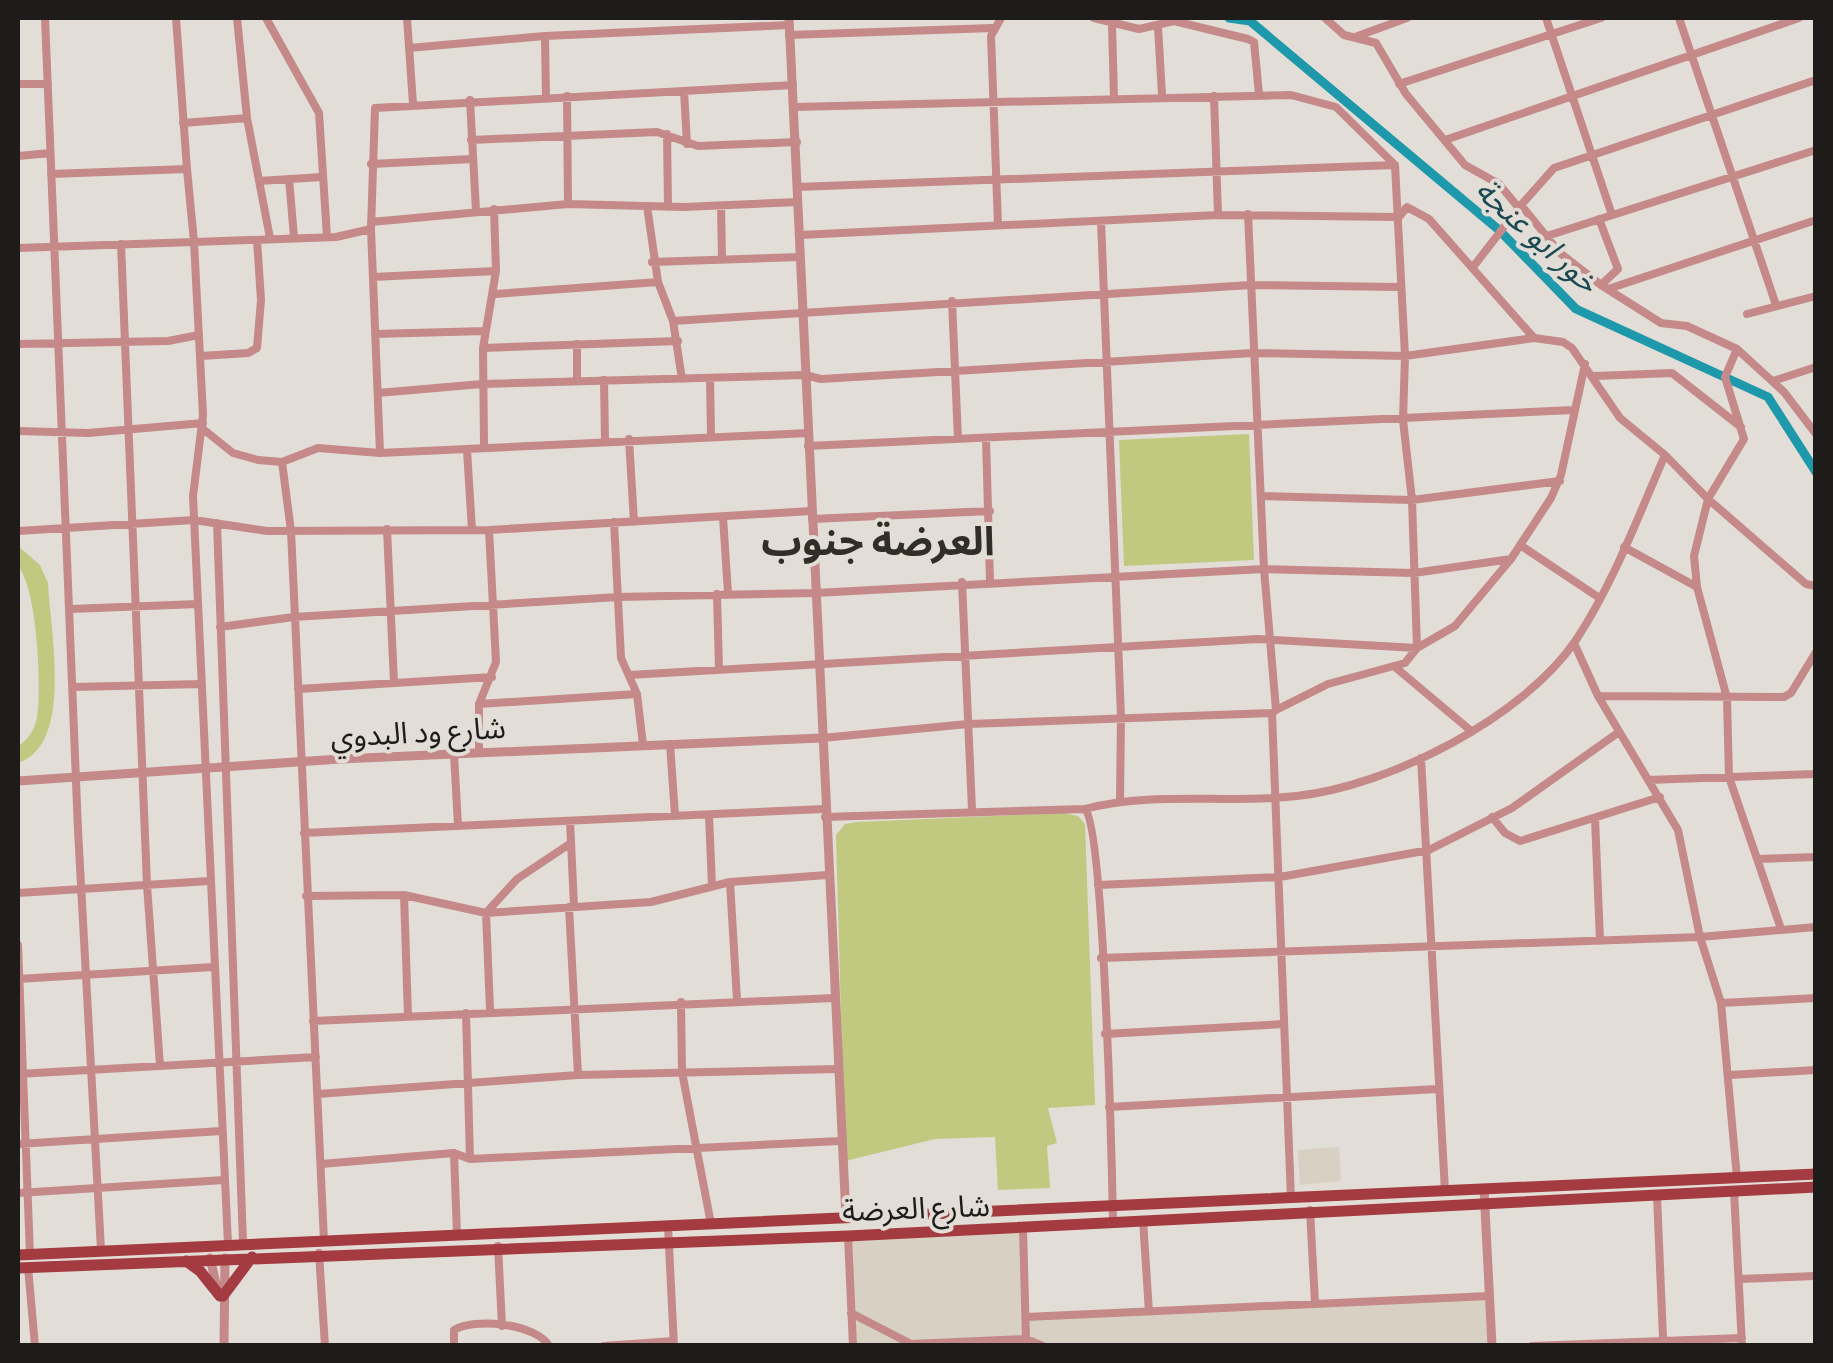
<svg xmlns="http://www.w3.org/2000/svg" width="1833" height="1363" viewBox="0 0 1833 1363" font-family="Manrope,'Noto Sans Arabic',sans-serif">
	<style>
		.built { fill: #d8d0c3 }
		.green { fill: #c1c981 }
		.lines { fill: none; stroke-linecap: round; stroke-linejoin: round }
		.canal { stroke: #1e98ab; stroke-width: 9 }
		.minor { stroke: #c48988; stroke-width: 8 }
		.tertiary { stroke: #c48988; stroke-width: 9 }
		.primary { stroke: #a33b41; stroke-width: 11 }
		.labels { text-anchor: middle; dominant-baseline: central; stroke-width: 8; stroke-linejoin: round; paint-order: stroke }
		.street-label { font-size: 30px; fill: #1e1c1a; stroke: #e2ddd6 }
		.water-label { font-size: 32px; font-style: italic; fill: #1b4a53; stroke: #e2ddd6 }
		.district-label { font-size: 40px; font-weight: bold; fill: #312d27; stroke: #e2ddd6 }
	</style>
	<rect width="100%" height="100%" fill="#e2ddd6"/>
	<path class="built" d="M1339 1147 1341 1181 1300 1185 1298 1150Z
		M1023 1228 1026 1316 1489 1296 1492 1345H852L848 1236Z"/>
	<path class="green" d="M1249 434 1254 560 1124 566 1119 440Z
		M18 546 40 565 48 583C50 630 74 745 18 763V747C26 740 33 733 36 722 43 695 37 585 18 567Z
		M1063 813 1078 816 1085 824 1095 1105 1048 1108 1057 1143 1047 1146 1050 1188 998 1190 995 1137 935 1139 845 1161 836 835 845 824 857 822Z"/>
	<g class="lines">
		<path class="canal" d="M1229 18 1250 21 1499 230 1576 309 1768 397 1816 472"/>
		<path class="minor" d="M45 18 78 830 101 1250
			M176 18 187 169
			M237 18 247 118 270 238
			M266 18 319 113 327 237
			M407 18 413 104
			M1094 18 1139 29 1174 21 1248 39 1254 42 1259 94
			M1325 18 1344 35 1376 43 1406 94 1465 165 1499 184 1518 207
			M1546 18 1612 215
			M1679 18 1776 305
			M1112 25 1114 97
			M1158 27 1162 95
			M789 35 993 28
			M545 36 546 97
			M1355 37 1407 18
			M409 48 545 36 789 25
			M18 84H48
			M1399 84 1601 18
			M684 91 687 144
			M567 96 568 204
			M1214 96 1218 215
			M470 100 476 211
			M795 107 1291 95 1336 107 1395 165 1405 356 1403 420 1412 500 1417 648 1405 663 1328 684 1276 710
			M183 123 247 118
			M667 134 668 207
			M1448 139 1799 18
			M471 140 657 132 698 146 797 142
			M18 156 50 153
			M371 164 472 159
			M51 174 187 169 194 242 336 237 371 229
			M289 179 294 237
			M259 181 322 177
			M797 187 1395 165
			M1521 205 1554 168 1816 80
			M721 206 722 258
			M1248 214 1264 569 1276 710 1272 713 1291 1199
			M1599 219 1618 269 1601 285 1661 323 1687 326 1737 349 1784 392 1816 434
			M1101 221 1121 716 1120 800
			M371 222 568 204 684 207 798 202
			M998 225 991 36 1001 18
			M800 235 1218 215 1399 217 1407 207 1429 219 1534 338
			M1547 236 1816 150
			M121 244 147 885 160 1066
			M18 248 194 242 203 415 193 496 228 1244
			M652 262 800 257
			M1473 267 1521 205 1560 253 1601 285
			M373 277 496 271
			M658 282 673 321 682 379
			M1608 289 1816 220
			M495 294 658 282 647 206
			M952 301 958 439
			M1747 314 1816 296
			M673 321 1251 285 1401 287
			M375 334 486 331
			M18 344 168 341 199 335
			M577 344V381
			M483 348 678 341
			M201 356 248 353 257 348 261 300 257 240
			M1595 376 1672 373 1741 427
			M710 378 711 435
			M604 380 605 440
			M1773 381 1816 367
			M378 393 482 384 805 375 821 379 1253 353 1405 356 1534 338 1563 342 1572 348 1620 418 1665 455C1638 517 1613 584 1576 640 1523 718 1389 786 1297 796 1226 804 1154 791 1085 809L825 817
			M203 429 233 453 258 460 282 462 318 448 380 453 808 433
			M18 431 88 433 203 423
			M986 438 990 581
			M629 439 634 522
			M484 445 483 348 496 271 494 209
			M808 446 1573 410
			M467 450 472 530
			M380 453 371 229 375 108 793 85
			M1665 455 1708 499 1744 439 1725 377 1737 349
			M282 462 291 531 324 1241
			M1261 496 1412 500 1560 481
			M723 517 728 593
			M812 519 990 511
			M614 522 621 658 637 694 643 745
			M217 523 243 1243
			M387 529 394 683
			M18 531 194 520 267 531 489 530 811 511
			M1520 545 1598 597
			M1624 547 1697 587
			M962 582 972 810
			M717 594 719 669
			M71 609 198 604
			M220 627 294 617 618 597 815 593 1264 569 1414 573 1511 559
			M1574 643 1598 696 1678 830 1700 937 1721 1003 1737 1178
			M1395 667 1470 730
			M629 675 1258 639 1417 648 1455 626 1511 559 1551 498 1561 475 1585 364
			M74 687 202 684
			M298 689 492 677
			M1598 696 1784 697 1791 693 1816 652
			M479 704 637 694
			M822 738 968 724 1272 713
			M670 744 675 815
			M479 752V704L496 662 489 530
			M454 754 458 825
			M1421 758 1445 1191
			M1648 780 1816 774
			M1085 809C1104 827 1112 1170 1113 1221
			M709 815 712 886
			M1492 817 1505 833 1520 841 1660 797
			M1595 818 1600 941
			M570 821 574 906
			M304 833 824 809
			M1758 859 1816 857
			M730 882 737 1000
			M1098 885 1280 877 1429 850 1512 808 1619 732
			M18 893 209 881
			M404 895 408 1016
			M306 896 404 895 486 913 651 902 730 882 827 875
			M569 907 578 1075
			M1781 929 1729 777 1727 698 1697 587 1694 556 1708 499 1806 584 1816 586
			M18 945 30 1255
			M1101 958 1700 937 1816 927
			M18 979 213 967
			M681 1002 682 1072 711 1224
			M1721 1003 1816 998
			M490 1010 486 913 517 879 571 843
			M466 1013 470 1159
			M313 1021 834 998
			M1105 1034 1284 1024
			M18 1074 316 1057
			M1730 1075 1816 1070
			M318 1094 578 1075 837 1069
			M1109 1107 1437 1089
			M18 1144 221 1131
			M454 1153 457 1235
			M321 1164 454 1153 470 1159 840 1141
			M1734 1191 1742 1346
			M18 1193 224 1180
			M1657 1196 1663 1338
			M1310 1210 1315 1303
			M1143 1220 1149 1312
			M668 1226 674 1346
			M1023 1228 1026 1339
			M848 1236 853 1346
			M498 1246 502 1326
			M319 1253 325 1346
			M28 1267 35 1346
			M1739 1279 1816 1276
			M851 1313 911 1344 1026 1339 1043 1346
			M1026 1317 1489 1296
			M454 1346V1330C474 1317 537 1324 549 1346
			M604 1346 673 1341
			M1532 1346 1742 1338"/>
		<path class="tertiary" d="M789 18 846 1217
			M18 781 340 759 822 738
			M1484 1189 1492 1346
			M210 1258 218 1292
			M224 1346 225 1258"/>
		<path class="primary" d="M18 1255 1816 1174
			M186 1261 200 1271 220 1296
			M18 1268 848 1236 1816 1187
			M223 1296 252 1257"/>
	</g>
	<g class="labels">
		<g class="street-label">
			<text transform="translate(418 731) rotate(-3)">شارع ود البدوي</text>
			<text transform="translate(916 1207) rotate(-2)">شارع العرضة</text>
		</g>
		<g class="water-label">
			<text transform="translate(1538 235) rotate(42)">خور ابو عنجة</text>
		</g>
		<g class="district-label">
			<text x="878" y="539">العرضة جنوب</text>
		</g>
	</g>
	<rect width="1833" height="1363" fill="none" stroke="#1e1c1a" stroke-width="40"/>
</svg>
